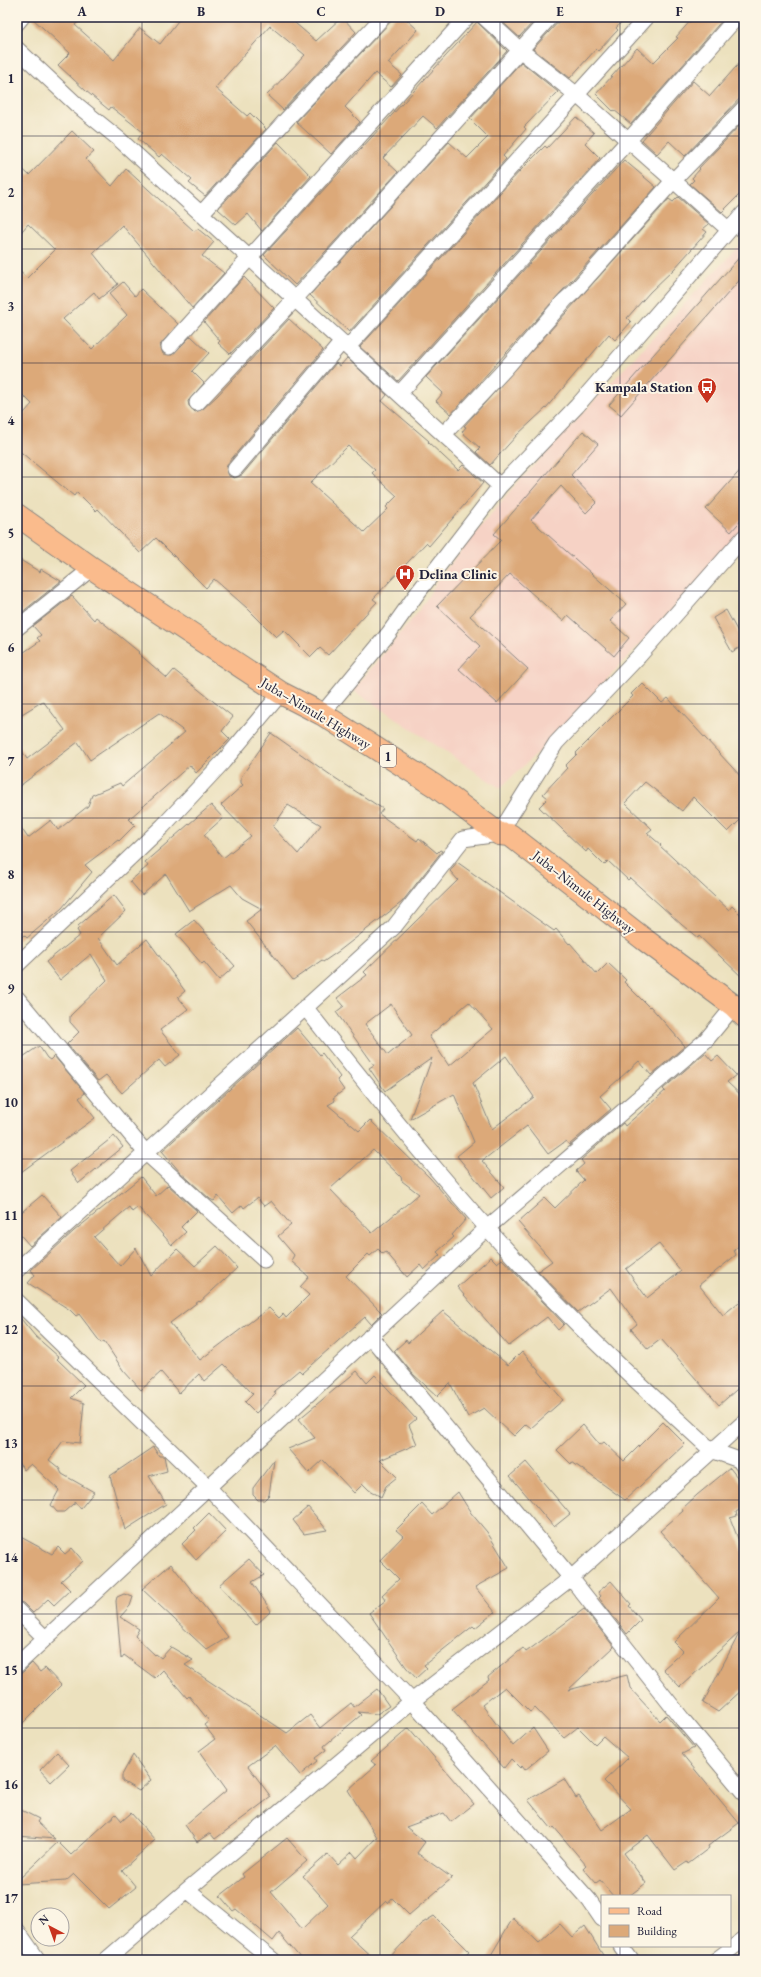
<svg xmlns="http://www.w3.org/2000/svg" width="761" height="1977" viewBox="0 0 761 1977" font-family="'EB Garamond',serif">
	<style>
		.built { fill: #f6d2c5 }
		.building { fill: #dca979; fill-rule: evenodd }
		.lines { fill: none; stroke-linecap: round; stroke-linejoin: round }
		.street-casing { stroke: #87827c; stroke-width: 17 }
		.primary-casing { stroke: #87827c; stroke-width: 24 }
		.street { stroke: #fff; stroke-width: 15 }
		.primary { stroke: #fabb8c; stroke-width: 22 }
		.grid { fill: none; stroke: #22223b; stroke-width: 1; stroke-opacity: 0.55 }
		.labels { text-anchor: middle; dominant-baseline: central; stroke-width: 4; stroke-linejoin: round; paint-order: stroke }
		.shield { fill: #fcf5e5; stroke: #63616e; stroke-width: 1 }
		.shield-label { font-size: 13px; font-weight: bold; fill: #22223b }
		.poi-label { font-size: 14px; font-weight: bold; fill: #22223b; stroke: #fcf5e5; text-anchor: end }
		.street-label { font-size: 14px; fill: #22223b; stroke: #fcf5e5 }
		.neatline { fill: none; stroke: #22223b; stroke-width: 1.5 }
		.grid-label { font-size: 13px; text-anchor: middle; font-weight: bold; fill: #22223b }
	</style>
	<rect width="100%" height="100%" fill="#fcf5e5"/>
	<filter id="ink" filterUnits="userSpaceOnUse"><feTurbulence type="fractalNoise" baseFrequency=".025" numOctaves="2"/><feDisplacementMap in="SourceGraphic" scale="8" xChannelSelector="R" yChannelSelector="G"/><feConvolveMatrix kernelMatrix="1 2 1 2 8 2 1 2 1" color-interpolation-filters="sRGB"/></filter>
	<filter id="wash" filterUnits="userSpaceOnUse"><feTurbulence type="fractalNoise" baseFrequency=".012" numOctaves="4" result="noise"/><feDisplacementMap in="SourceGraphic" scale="16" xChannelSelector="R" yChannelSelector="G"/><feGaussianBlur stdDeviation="0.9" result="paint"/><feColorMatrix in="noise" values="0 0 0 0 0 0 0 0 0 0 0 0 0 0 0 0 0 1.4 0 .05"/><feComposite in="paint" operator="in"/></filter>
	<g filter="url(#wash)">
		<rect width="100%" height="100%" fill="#ece1be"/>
		<path class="built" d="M744 240V530L717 561 547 744 500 788 353 690 418 612 442 574 510 491Z"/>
		<g id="blocks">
			<path class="building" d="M31 17H82L75 25 114 60 140 28 160 44 181 17H288L316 41 342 17 356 32 283 110 267 95 305 55 270 26 215 88 247 116 250 113 266 129 205 196 189 183 192 180 162 154 159 157 138 139 143 132 111 107 109 110 86 91 58 65 70 53Z
				M395 17H404L418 30 388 63 402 75 391 87 375 73 345 107 360 122 331 154 296 122Z
				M497 17H533L536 19 519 37Z
				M563 17H626L616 28 618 30 598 51 596 49 570 78 533 49Z
				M694 17H725L631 124 614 110 613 111 596 94 637 48 653 63 678 38 676 37Z
				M477 22 507 51 437 128 423 116 383 158 398 172 295 285 264 255Z
				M744 58V94L685 156 669 141 657 154 642 140 693 81 710 96Z
				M521 62 558 92 524 127 526 129 503 156 506 159 349 332 310 295 449 142 467 158 488 137 470 119Z
				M576 117 594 133 585 143 600 158 398 381 360 347 520 171 545 146 547 148Z
				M740 125 744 129V190L722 212 690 184 694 180 692 178 700 169 699 168Z
				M72 131 94 152 86 159 112 186 126 169 194 231 198 229 214 242 202 256 224 273 192 308 122 225 93 253 118 284 99 299 94 292 63 319 92 349 127 315 109 294 123 282 135 296 141 289 178 324 160 345 163 354 172 355 191 336 209 353 192 371 204 383 188 401 189 406 195 412 203 409 217 396 289 319 323 350 228 463 226 468 229 476 234 478 242 475 336 363 340 366 347 358 387 395 382 401 429 441 428 442 458 470 463 465 483 483 429 546 426 543 373 599 377 602 328 655 320 648 311 657 284 630 276 637 247 608 214 579 206 588 156 538 140 553 98 509 96 511 77 492 74 496 17 449V421L32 404 17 389V269L27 278 55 250 28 224 17 237V164L29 175ZM348 446 375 470 372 473 397 496 386 507 388 509 364 532 310 483Z
				M278 142 311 176 262 231 248 214 236 225 218 209Z
				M624 160 656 187 451 414 436 401 443 393 426 377Z
				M678 197 709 224 703 229 707 232 674 269 650 292 627 318 631 322 615 340 609 334 546 408 517 435 490 465 476 452 480 448 462 432 466 427 464 426 669 199 673 202Z
				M744 252V275L621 415 609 405Z
				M244 277 274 308 230 354 218 343 220 341 204 322Z
				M583 431 598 444 571 475 597 502 586 513 561 486 531 520 626 604 610 621 629 638 614 656 568 615 563 621 510 574 470 616 528 669 497 703 459 669 480 646 437 606 501 540 494 534Z
				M744 466V517L731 532 706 509Z
				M17 558 40 572 41 569 61 581 21 613 17 609Z
				M72 596 94 620 96 617 139 652 138 653 167 678 174 670 233 717 222 731 230 739 196 773 190 765 129 819 135 825 119 841 118 840 85 865 92 872 62 908 27 938 24 935 17 941V822L28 838 51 820 58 830 88 806 92 795 120 783 122 786 185 732 159 713 90 760 78 742 17 788V744L27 759 65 730 43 701 17 717V657L40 641 37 638 41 635 33 626Z
				M726 610 744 643V645L732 652 713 618Z
				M642 683 662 703 668 698 744 780V816L728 832 693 797 682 811 645 782 625 803 652 829 647 833 661 845 660 846 729 910 732 906 744 918V979L699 936 698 938 682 925 630 878 628 880 608 861 604 865 588 849 586 852 539 807 548 798 543 794 567 768 565 766 577 754 576 753 633 696 631 694Z
				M271 733 332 776 383 809 379 814 417 841 419 838 437 853 440 850 442 851 402 902 339 951 323 962 322 960 293 980 246 921 262 909 242 898 231 885 189 911 166 874 142 895 130 881 148 866 145 862 211 805 223 818 204 835 223 858 251 836 221 805 243 785 241 783V777ZM288 805 321 825 298 854 273 827Z
				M457 862 554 931 556 929 569 944 570 943 597 974 608 963 626 980 624 982 649 1007 650 1006 685 1046 651 1075 639 1061 600 1096 611 1109 569 1145 566 1141 548 1154 527 1126 482 1161 504 1187 491 1198 457 1156 474 1142 454 1094 410 1119 432 1058 385 1091 369 1068 374 1065 336 1012 344 1006 337 998 367 975 364 972 458 880 450 871ZM469 1002 493 1029 449 1066 429 1036ZM391 1004 412 1035 388 1055 365 1024ZM506 1056 534 1097 492 1129 473 1083Z
				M114 895 126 911 98 938 117 965 147 939 185 991 178 997 188 1009 160 1030 180 1055 165 1067 159 1060 122 1093 106 1075 98 1081 67 1044 79 1032 70 1022V1016L107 980 91 954 60 980 46 962 80 935 77 930 79 928 78 926Z
				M194 920 235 966 219 980 204 962 202 964 176 934Z
				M297 1028 320 1055 322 1053 340 1077 337 1080 344 1090 333 1098 335 1101 328 1105 359 1131 370 1120 430 1178 466 1219 452 1235 454 1237 437 1252 440 1255 424 1270 420 1265 407 1277 386 1252 383 1254 378 1249 370 1256 368 1254 346 1276 382 1313 371 1324 365 1317 302 1373 299 1370 274 1391 276 1394 256 1413 245 1402 253 1394 224 1364 204 1381 199 1374 179 1393 161 1372 141 1390 123 1370 104 1341 101 1343 79 1314 76 1316 70 1310 28 1283 35 1275 31 1270 74 1231 141 1177 156 1196 168 1185 197 1211 181 1227 186 1232 172 1245 138 1207 132 1212 129 1207 94 1237 120 1266 136 1248 151 1276 177 1249 195 1266 217 1246 237 1268 200 1302 199 1301 170 1323 200 1360 269 1308 279 1318 283 1314 286 1318 309 1295 300 1287 309 1277 291 1261 294 1255 278 1236 291 1225 271 1201 264 1206 257 1198 244 1208 242 1205 233 1213 218 1196 214 1201 210 1199 180 1172 162 1151ZM373 1150 401 1177 402 1181 419 1194 372 1233 330 1189Z
				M39 1046 47 1058 50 1060 54 1056 85 1093 79 1098 95 1118 17 1175V1061Z
				M705 1053 712 1061 718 1056 736 1075 727 1082 744 1098V1242L734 1250 736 1255 699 1285 723 1315 744 1298V1383L719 1405 661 1339 648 1349 631 1329 637 1324 611 1288 578 1312 538 1271 552 1261 518 1222 545 1198 555 1208 584 1180 576 1171 584 1164 581 1160 623 1123 625 1126 665 1091 663 1089ZM659 1244 681 1271 647 1298 626 1269Z
				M114 1136 123 1147 79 1183 70 1171Z
				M42 1195 62 1217 30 1246 17 1231V1216Z
				M491 1257 497 1263 502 1259 564 1324 558 1330 547 1317 509 1346 457 1287Z
				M443 1311 508 1365 522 1351 563 1400 531 1428 526 1424 514 1436 484 1408 468 1417 450 1383 437 1396 413 1374 394 1351 406 1340 408 1343Z
				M17 1314 35 1336 59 1357 57 1359 84 1385 71 1398 84 1403 80 1443 63 1441 49 1460 59 1468 62 1474 94 1492 81 1508 74 1502V1505L73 1504 64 1512H57L51 1505 59 1490 31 1464 24 1470 17 1461V1377L24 1370 17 1362Z
				M357 1371 367 1383 375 1375 416 1419 409 1425 417 1444 380 1460 397 1477 386 1486 381 1497 369 1490 363 1484 354 1493 323 1460 309 1473 288 1449 315 1438 299 1419Z
				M663 1422 685 1444 625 1500 572 1462 571 1464 557 1450 583 1425 600 1445 604 1442 624 1461Z
				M153 1447 159 1456H164L167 1471 149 1476 166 1504 125 1530 110 1476Z
				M274 1460 269 1495 264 1500H258L253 1495V1488Z
				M526 1462 570 1514 554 1527 510 1476Z
				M730 1468 744 1486V1507L736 1512 737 1516 730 1518 744 1554V1688L718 1712 703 1703 740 1632 680 1687 663 1669 683 1651 674 1642 719 1598 660 1531 683 1511 682 1509 697 1495Z
				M458 1492 471 1513 487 1532 509 1568 475 1587 495 1612 475 1628 473 1626 424 1665 427 1668 416 1678 406 1667 369 1613 386 1600 382 1595 399 1579 380 1560 403 1536 396 1530 422 1504 432 1515Z
				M308 1507 327 1530 304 1534 293 1520Z
				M209 1513 226 1531 196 1560 182 1544 196 1530 194 1528Z
				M17 1535 52 1554 58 1547 65 1554 72 1548 83 1561 61 1581 70 1590 54 1605 48 1599 33 1613 23 1603 17 1601Z
				M249 1559 264 1575 252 1582 271 1611 256 1625 219 1585Z
				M171 1564 228 1637 207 1650 142 1589Z
				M611 1581 631 1604 629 1606 641 1620 627 1634 599 1598 601 1596 598 1592Z
				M124 1594 133 1597 130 1606 120 1617 139 1629 135 1636 155 1655 156 1654 161 1658 171 1647 193 1660 185 1665 287 1733 310 1715 320 1728 351 1703 354 1707 377 1689 389 1706 377 1714 358 1712 361 1715 324 1746 326 1750 315 1758 317 1761 300 1775 275 1746 248 1766 271 1797 215 1839 210 1833 197 1842 185 1825 227 1790 199 1751 215 1739 204 1725 209 1721 189 1696 187 1698 163 1670 155 1678 124 1655 121 1659 116 1601 117 1597Z
				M584 1609 614 1647 568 1690 627 1675 630 1688 660 1721 666 1715 694 1748 682 1754 739 1823 708 1846 709 1848 688 1864 687 1862 675 1870 648 1835 624 1853 646 1883 629 1896H613L600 1880 596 1883 583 1868 586 1865 554 1827 552 1829 528 1800 564 1779 576 1798 579 1796 602 1830 631 1809 604 1781 628 1758 603 1736 595 1744 578 1727 564 1738 535 1708 530 1712 505 1687 482 1705 513 1746 533 1728 548 1751 525 1770 522 1766 520 1768 511 1759 504 1768 452 1709 489 1680 488 1677 523 1648 526 1652Z
				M32 1663 40 1672 45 1668 61 1685 17 1729V1674L23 1672Z
				M409 1728 474 1804 451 1822 444 1813 406 1827 425 1842 417 1853 452 1878 409 1915 392 1898 388 1903 386 1901 349 1936 375 1960H302L279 1933 273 1941 236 1909 233 1911 220 1896 244 1877 242 1874 287 1838 307 1861 271 1892 302 1929 328 1904 303 1876 328 1854 338 1865 352 1852 357 1858 377 1837 348 1790 376 1765 371 1761Z
				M57 1752 69 1765 51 1782 40 1770Z
				M133 1755 151 1780 139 1791 122 1781V1775Z
				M17 1808 39 1819 37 1822 55 1839 17 1836Z
				M131 1813 155 1840 122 1870 136 1887 109 1909 74 1874 66 1881 17 1884V1881L58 1842 71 1855 116 1814 122 1821Z
				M434 1916 469 1951 460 1960H387L421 1924Z
				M513 1918 539 1943 560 1924 572 1937 585 1926 606 1960H488Z"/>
		</g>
	</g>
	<g filter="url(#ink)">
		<use href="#blocks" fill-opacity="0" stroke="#87827c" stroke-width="1"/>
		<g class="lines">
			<g class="street-casing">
				<path id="street" d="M484 17 520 50 577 95 729 230
					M17 23 22 17
					M17 49 77 105 119 139 500 486
					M201 214 286 120 383 17
					M169 347 467 17
					M348 347 647 17
					M399 394 628 141 737 17
					M197 403 295 299 550 17
					M444 434 506 368 565 300 574 292 673 181 744 108
					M235 469 342 342
					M17 628 92 568
					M322 714 389 633 416 595 500 486 577 406 744 213
					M17 965 163 826 223 762 281 693
					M17 998 146 1153 264 1260
					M305 1007C392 1118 481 1228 581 1328 623 1370 668 1410 711 1450L739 1460 744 1467
					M17 1270 394 927 463 839 499 834 556 743 639 656 744 537
					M17 1301 208 1487 412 1701 589 1900 602 1919
					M370 1336 571 1578 683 1720 744 1793
					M17 1610 45 1638
					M17 1665 487 1228 706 1040 734 1006
					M187 1890 273 1960
					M17 1930 38 1960
					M621 1946 631 1960
					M106 1960 187 1890 412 1701 571 1578 744 1422
					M716 1960 744 1939"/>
			</g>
			<g class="primary-casing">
				<path id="primary" d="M17 515 92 568 281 693 322 714 435 786 499 834 510 835 645 940 734 1006 744 1016"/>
			</g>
			<use href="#street" class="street"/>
			<use href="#primary" class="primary"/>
		</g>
	</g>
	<path class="grid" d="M142 17V1960M261 17V1960M380 17V1960M500 17V1960M620 17V1896M17 136H744M17 249H744M17 363H744M17 477H744M17 591H744M17 704H744M17 818H744M17 932H744M17 1045H744M17 1159H744M17 1273H744M17 1386H744M17 1500H744M17 1614H744M17 1728H744M17 1841H744M620 1946V1960"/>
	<defs>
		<g id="bus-pin" transform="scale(1)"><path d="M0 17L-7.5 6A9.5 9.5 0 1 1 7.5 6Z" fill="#c8321e" stroke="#fcf5e5"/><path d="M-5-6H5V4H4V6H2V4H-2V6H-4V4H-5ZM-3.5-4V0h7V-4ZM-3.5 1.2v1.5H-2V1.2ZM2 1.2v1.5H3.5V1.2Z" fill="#fff"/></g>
		<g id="hospital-pin" transform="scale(1)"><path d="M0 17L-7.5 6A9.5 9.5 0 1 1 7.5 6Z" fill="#c8321e" stroke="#fcf5e5"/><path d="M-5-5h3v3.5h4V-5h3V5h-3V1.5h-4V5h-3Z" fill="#fff"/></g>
	</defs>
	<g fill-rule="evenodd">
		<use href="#bus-pin" x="707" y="387"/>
		<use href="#hospital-pin" x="405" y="574"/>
	</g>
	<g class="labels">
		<rect class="shield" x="380" y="745" width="16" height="22" rx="3"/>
		<g class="shield-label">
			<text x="388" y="756">1</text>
		</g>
		<g class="poi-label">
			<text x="693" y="387">Kampala Station</text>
			<text x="419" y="574" text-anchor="start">Delina Clinic</text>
		</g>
		<g class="street-label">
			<text transform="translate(316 713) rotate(31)">Juba–Nimule Highway</text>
			<text transform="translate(584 892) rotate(38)">Juba–Nimule Highway</text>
		</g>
	</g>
	<rect width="761" height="1977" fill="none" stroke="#fcf5e5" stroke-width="44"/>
	<rect x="601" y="1895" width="130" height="52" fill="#fcf5e5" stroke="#a5a1a1"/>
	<rect x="609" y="1908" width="20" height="6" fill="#fabb8c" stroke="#a5a1a1"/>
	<text x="637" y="1915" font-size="12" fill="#22223b">Road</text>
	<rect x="609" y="1925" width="20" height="12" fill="#dca979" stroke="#a5a1a1"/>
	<text x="637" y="1935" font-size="12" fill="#22223b">Building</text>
	<g transform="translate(50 1927) rotate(319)"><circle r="19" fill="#fcf5e5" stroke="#a5a1a1"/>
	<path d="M0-3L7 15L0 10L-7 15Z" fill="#c8321e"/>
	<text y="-6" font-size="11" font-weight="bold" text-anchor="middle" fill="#22223b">N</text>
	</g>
	<rect x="22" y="22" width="717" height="1933" class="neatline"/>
	<g class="grid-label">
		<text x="82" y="16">A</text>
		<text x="201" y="16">B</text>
		<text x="321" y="16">C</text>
		<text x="440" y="16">D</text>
		<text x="560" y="16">E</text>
		<text x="679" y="16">F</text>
		<text x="11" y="83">1</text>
		<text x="11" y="197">2</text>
		<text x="11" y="311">3</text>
		<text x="11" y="425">4</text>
		<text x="11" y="538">5</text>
		<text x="11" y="652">6</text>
		<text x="11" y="766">7</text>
		<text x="11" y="879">8</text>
		<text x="11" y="993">9</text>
		<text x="11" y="1107">10</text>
		<text x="11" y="1220">11</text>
		<text x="11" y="1334">12</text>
		<text x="11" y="1448">13</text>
		<text x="11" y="1562">14</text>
		<text x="11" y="1675">15</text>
		<text x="11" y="1789">16</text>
		<text x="11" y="1903">17</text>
	</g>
</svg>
